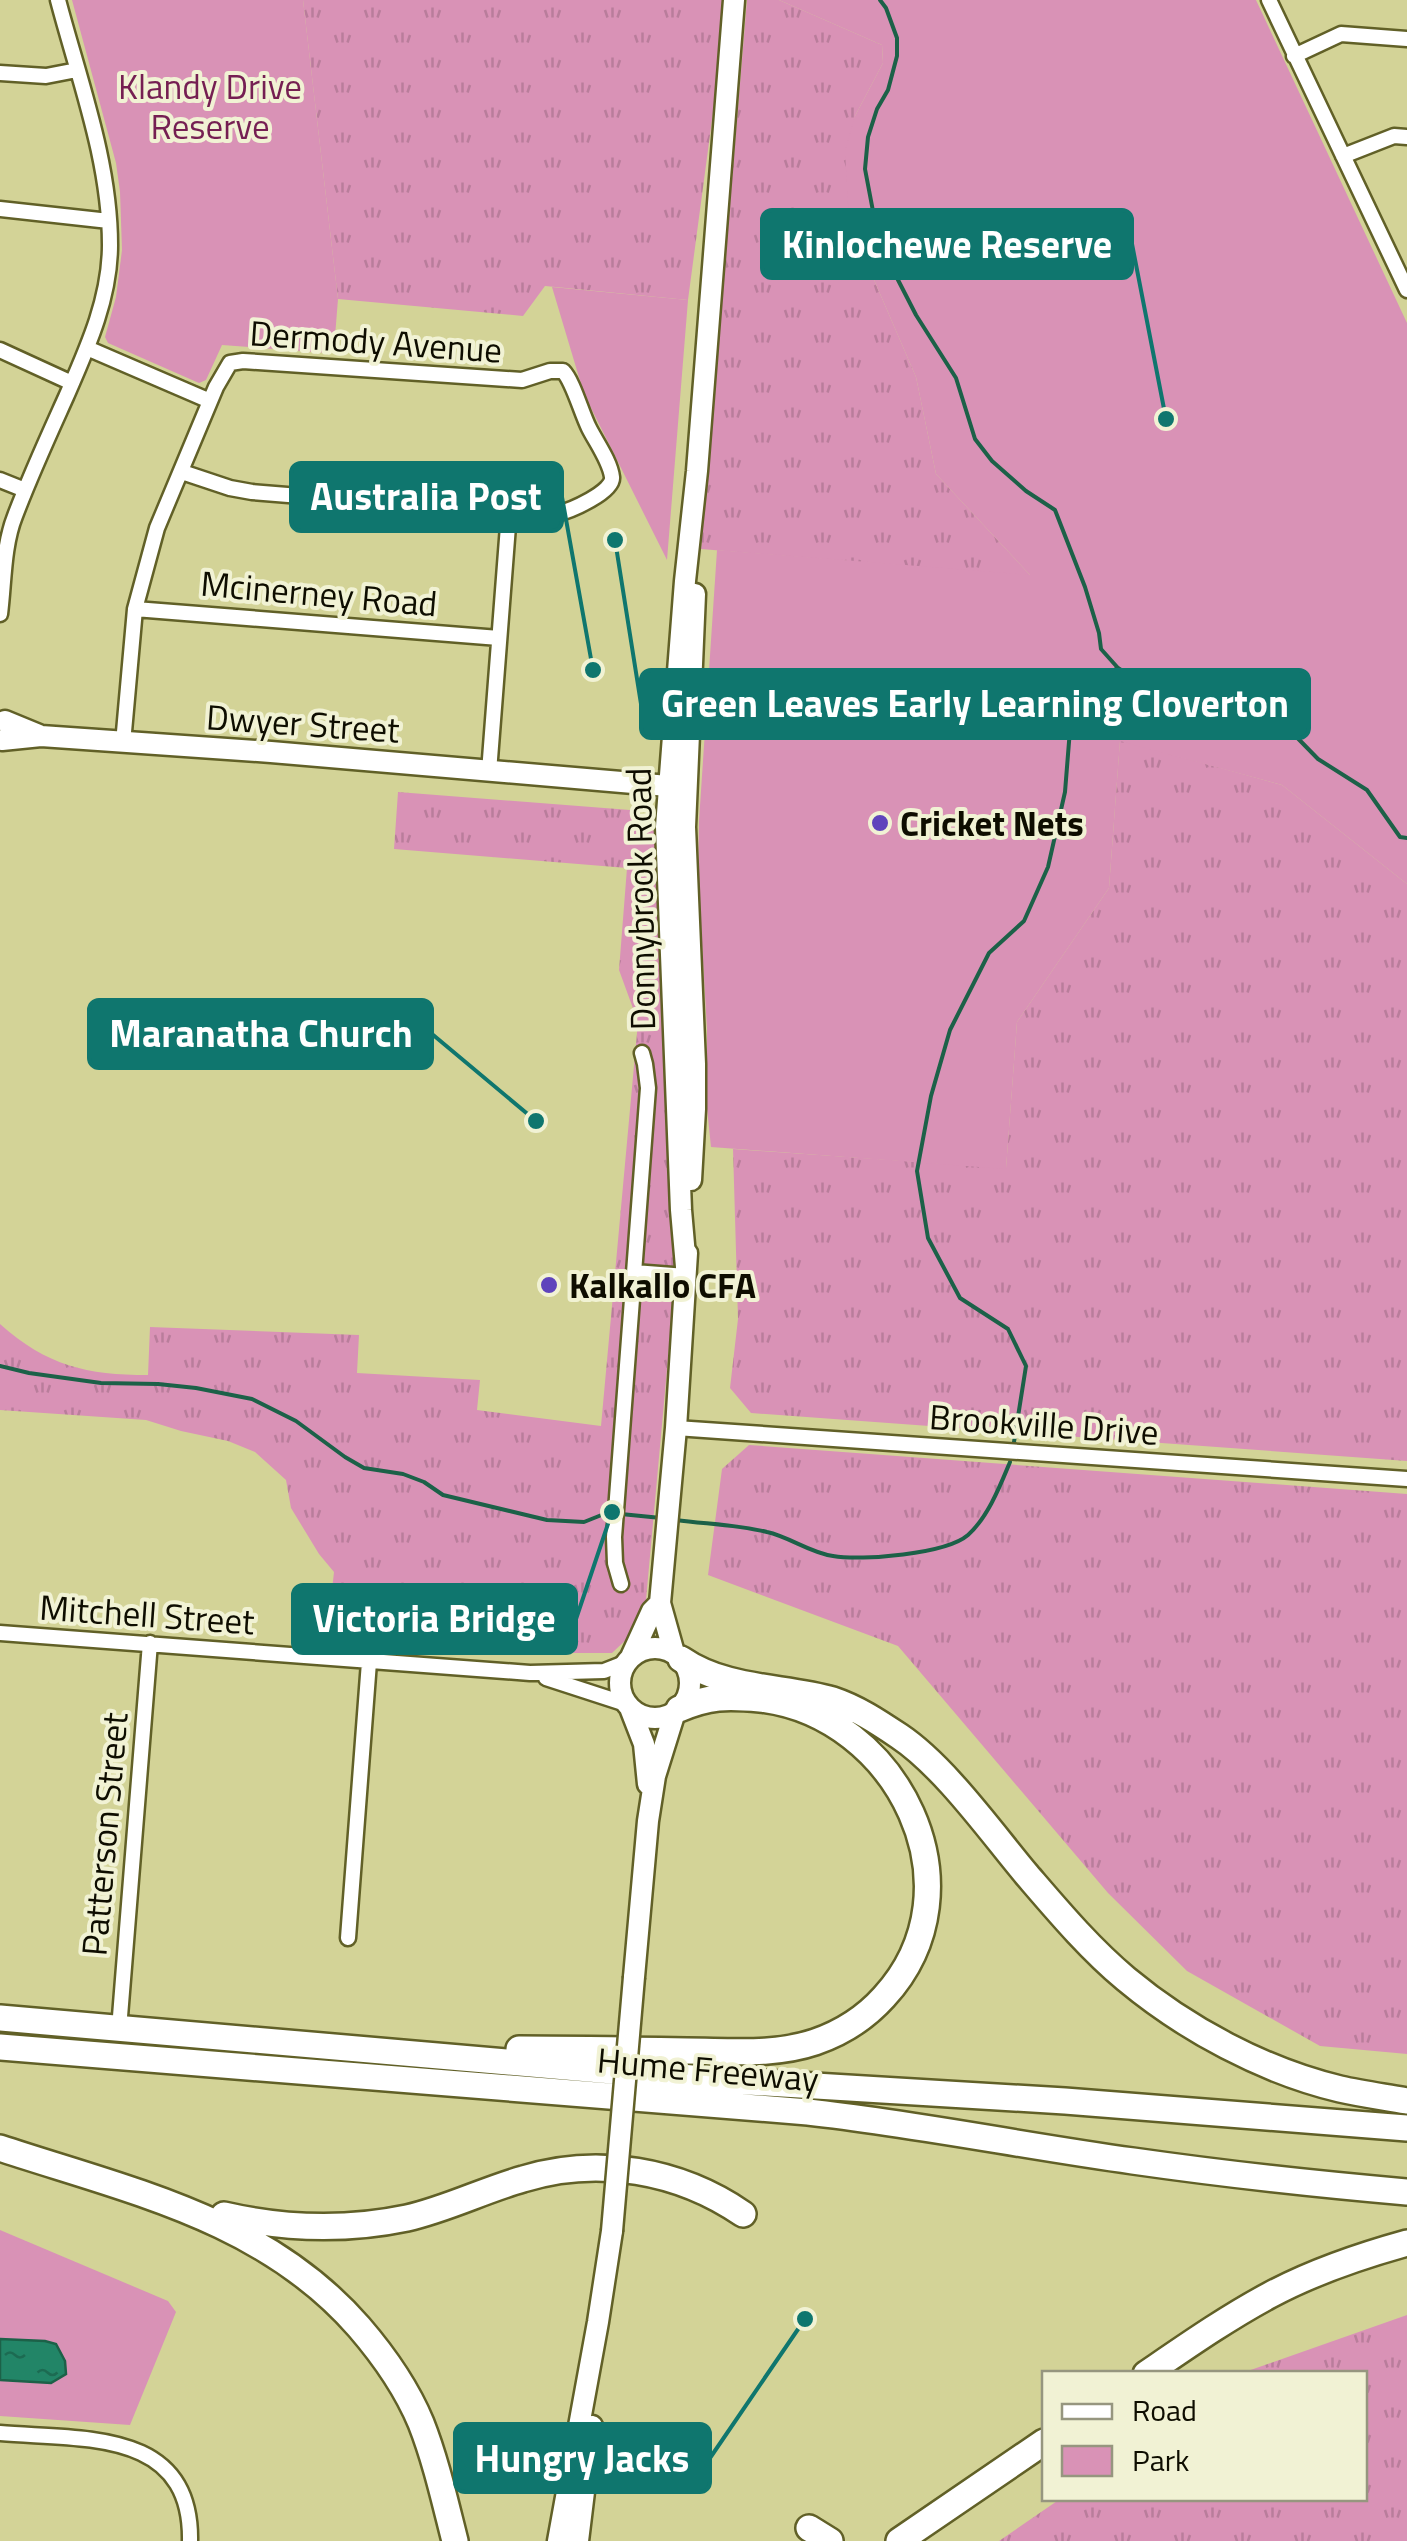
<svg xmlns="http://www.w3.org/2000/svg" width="1407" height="2541" viewBox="0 0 1407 2541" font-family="'Titillium Web',sans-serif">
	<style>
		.grass { fill: url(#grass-tufts) }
		.park { fill: #d992b6 }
		.water { fill: url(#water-ripples); stroke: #1c6148; stroke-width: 2.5 }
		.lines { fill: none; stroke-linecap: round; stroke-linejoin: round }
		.stream { stroke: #1c6148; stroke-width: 4 }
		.street-casing { stroke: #616027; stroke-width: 19 }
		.secondary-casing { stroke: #616027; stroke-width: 25 }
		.highway-casing { stroke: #616027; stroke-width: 30 }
		.street { stroke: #fff; stroke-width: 14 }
		.secondary { stroke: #fff; stroke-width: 20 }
		.highway { stroke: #fff; stroke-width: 25 }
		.secondary-bridge-casing { stroke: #616027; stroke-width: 25; stroke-linecap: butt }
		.secondary-bridge { stroke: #fff; stroke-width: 20 }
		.poi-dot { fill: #5f44bc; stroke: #f1f2d4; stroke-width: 4 }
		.labels { text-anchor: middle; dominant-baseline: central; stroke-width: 8; stroke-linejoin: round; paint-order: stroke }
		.park-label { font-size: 35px; fill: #751f52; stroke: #f1f2d4 }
		.street-label { font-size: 35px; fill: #0e0d00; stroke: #f1f2d4 }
		.poi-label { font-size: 35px; font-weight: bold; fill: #0e0d00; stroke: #f1f2d4; text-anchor: start }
		.leader { fill: none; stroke: #0f766e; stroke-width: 4 }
		.callout-dot { fill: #0f766e; stroke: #f1f2d4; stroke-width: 4 }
		.callout { fill: #0f766e; stroke: #0f766e; stroke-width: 4 }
		.callout-label { font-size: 38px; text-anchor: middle; font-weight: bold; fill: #fff }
	</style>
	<defs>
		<pattern id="grass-tufts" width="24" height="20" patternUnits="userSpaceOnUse" patternTransform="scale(2.5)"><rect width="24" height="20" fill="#d992b6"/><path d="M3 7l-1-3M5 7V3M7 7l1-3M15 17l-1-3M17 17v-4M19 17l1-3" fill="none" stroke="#b97d9b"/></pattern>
		<pattern id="water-ripples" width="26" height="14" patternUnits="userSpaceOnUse" patternTransform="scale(2.5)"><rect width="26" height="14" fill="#228567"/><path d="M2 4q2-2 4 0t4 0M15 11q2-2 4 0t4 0" fill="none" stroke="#1c6b52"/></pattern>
	</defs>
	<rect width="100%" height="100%" fill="#d3d397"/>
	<path class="grass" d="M303 0H728L688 300 545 286 523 316 338 299Z
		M747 0H779L882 45 883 63 855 116 849 222 916 377 936 474 1031 576 701 549Z
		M1120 740 1282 785 1407 884V1461L751 1413 730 1388 738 1319 733 1149 1006 1168 1017 1022 1109 888Z
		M398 792 630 810 656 833 675 1282 646 1600 629 1637 612 1653H567L327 1635 334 1572 319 1554 291 1508 286 1480 255 1452 228 1441 181 1431 146 1420 0 1410V1324C47 1366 87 1375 148 1375L150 1327 359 1335 357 1373 480 1380 477 1410 601 1426 638 1022 619 970 627 868 394 849Z
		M749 1445 1407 1494V2054L1320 2046 1187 1971 1108 1893 898 1646 708 1575 722 1469Z
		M1407 2315V2541H999L1060 2499 1364 2498V2374L1242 2373Z"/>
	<path class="park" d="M72 0H303L338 299 334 349 329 353 222 345 206 380 199 383 108 343 105 337 116 297 122 250 120 192 116 163Z
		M779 0H1256L1407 323V884L1282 785 1120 741 1109 888 1017 1022 1006 1169 711 1147 707 1108V1029L698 875 699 821 717 550 1030 575 936 474 916 377 849 222 845 151 855 116 883 63 882 45Z
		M552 287 688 300 667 560 584 394Z
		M0 2230 168 2301 176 2312 130 2425 0 2416Z"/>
	<path class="water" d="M0 2339 45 2341 56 2344 65 2361 66 2374 51 2383 0 2380Z"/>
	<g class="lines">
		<path class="stream" d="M880 0 886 8 897 38V56L888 90 877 109 868 137 865 169 876 227 896 276 916 315 956 378 975 439 992 461 1026 491 1055 510 1085 587 1099 633 1101 649 1118 668 1160 695 1221 699 1275 715 1318 759 1367 790 1400 837 1407 838
			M0 1366 29 1373 101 1383 158 1384 196 1388 252 1399 296 1421 345 1457 364 1468 403 1474 424 1482 443 1495 547 1520 584 1522 604 1514H611
			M1014 1442 1026 1366 1008 1329 960 1298 928 1238 917 1171 931 1096 950 1030 989 953 1024 921 1048 867 1065 792 1071 717 1087 685 1116 669
			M621 1514 661 1518
			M676 1520C706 1524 738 1525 767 1532 790 1537 810 1553 833 1556 862 1561 946 1554 968 1535 988 1517 1000 1486 1010 1462"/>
		<g class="street-casing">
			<path id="street" d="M1269 0 1407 290
				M1294 56 1341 34 1407 39
				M0 73 46 76 77 70
				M1343 156 1394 136 1407 137
				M0 209 109 221
				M87 348 210 401
				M0 350 72 383
				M0 480 25 490
				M135 609 499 638
				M0 614C4 583 3 546 15 516 30 476 48 437 66 397 87 349 110 299 110 245 110 161 79 80 58 0
				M123 743 135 609 157 528 216 387 230 363 243 361 522 380 550 371H563C573 381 581 412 589 428 596 442 610 461 612 477 614 492 570 511 556 514 541 516 524 514 509 513L252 492 230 488 182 472
				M489 772 509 513
				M634 1272 686 1276
				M676 1428 1407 1479
				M621 1584 615 1563 614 1537 648 1088 645 1064 642 1053
				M0 1633 530 1673 604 1671 627 1662
				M546 1678 626 1704
				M348 1938 369 1662
				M119 2029 150 1643
				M0 2433C82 2440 192 2428 190 2541"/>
		</g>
		<g class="secondary-casing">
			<path id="secondary" d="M5 721 39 735
				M2 740 41 736 271 752 668 786 678 788
				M691 1180 695 1109V1064L685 827 695 594
				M686 1267 681 1210 666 827 685 581 697 471 734 0
				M620 1683a35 35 0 1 1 70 0a35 35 0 1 1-70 0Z
				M674 1653 660 1603 676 1428 687 1253
				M631 1657 652 1611 660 1603
				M630 1708 644 1744 648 1784
				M634 1977 648 1821 655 1776 675 1712
				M558 2541 598 2322 612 2231
				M578 2541 592 2426"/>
		</g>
		<g class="highway-casing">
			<path id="highway" d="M681 1659C726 1690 782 1686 833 1700 857 1708 878 1722 899 1736 944 1766 991 1832 1027 1875 1058 1911 1089 1948 1126 1979 1186 2029 1264 2071 1340 2089 1362 2094 1385 2097 1407 2101
				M0 2018 715 2080 1065 2101 1407 2128
				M0 2047 808 2112C917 2124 1024 2146 1133 2161 1224 2174 1315 2184 1407 2192
				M519 2049C575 2049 631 2050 687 2051 729 2051 774 2056 815 2042 841 2033 866 2017 884 1997 984 1888 898 1715 760 1699 727 1696 709 1696 679 1709
				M0 2148C130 2191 265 2219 359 2327 384 2356 406 2387 421 2423 436 2461 445 2502 455 2541
				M224 2215C285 2229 345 2231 407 2218 447 2209 484 2190 523 2179 598 2156 679 2170 743 2214
				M1146 2374C1187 2346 1227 2318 1270 2295 1313 2272 1360 2256 1407 2243
				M809 2528 830 2541
				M899 2541 1044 2442"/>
		</g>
		<use href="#street" class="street"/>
		<use href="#secondary" class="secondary"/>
		<use href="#highway" class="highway"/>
		<g class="secondary-bridge-casing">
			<path id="secondary-bridge" d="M612 2231 634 1977"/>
		</g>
		<use href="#secondary-bridge" class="secondary-bridge"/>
	</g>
	<g class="poi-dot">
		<circle cx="880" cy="823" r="10"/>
		<circle cx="549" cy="1285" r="10"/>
	</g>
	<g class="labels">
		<g class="park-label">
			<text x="210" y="86">Klandy Drive<tspan x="210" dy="40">Reserve</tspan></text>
		</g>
		<g class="street-label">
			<text transform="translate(376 341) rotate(4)">Dermody Avenue</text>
			<text transform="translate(319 593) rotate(5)">Mcinerney Road</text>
			<text transform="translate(303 723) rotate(4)">Dwyer Street</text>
			<text transform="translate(640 899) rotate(-91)">Donnybrook Road</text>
			<text transform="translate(1044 1424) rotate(4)">Brookville Drive</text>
			<text transform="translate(147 1614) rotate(4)">Mitchell Street</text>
			<text transform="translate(104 1834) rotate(-85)">Patterson Street</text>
			<text transform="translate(708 2069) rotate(5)">Hume Freeway</text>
		</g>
		<g class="poi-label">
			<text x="900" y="823">Cricket Nets</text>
			<text x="569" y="1285">Kalkallo CFA</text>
		</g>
	</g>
	<path class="leader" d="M1166 419L1132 244M593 670L562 497M615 540L641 704M536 1121L432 1034M612 1512L576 1619M805 2319L710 2458"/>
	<g class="callout-dot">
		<circle cx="1166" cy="419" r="10"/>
		<circle cx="593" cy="670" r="10"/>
		<circle cx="615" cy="540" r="10"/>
		<circle cx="536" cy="1121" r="10"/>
		<circle cx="612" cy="1512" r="10"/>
		<circle cx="805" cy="2319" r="10"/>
	</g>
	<g class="callout">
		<rect x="762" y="210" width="370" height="68" rx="10"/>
		<rect x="291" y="463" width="271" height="68" rx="10"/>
		<rect x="641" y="670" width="668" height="68" rx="10"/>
		<rect x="89" y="1000" width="343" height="68" rx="10"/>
		<rect x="293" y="1585" width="283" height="68" rx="10"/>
		<rect x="455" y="2424" width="255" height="68" rx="10"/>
	</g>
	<g class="callout-label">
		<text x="947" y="258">Kinlochewe Reserve</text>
		<text x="426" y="510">Australia Post</text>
		<text x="975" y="717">Green Leaves Early Learning Cloverton</text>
		<text x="261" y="1047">Maranatha Church</text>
		<text x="434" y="1632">Victoria Bridge</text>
		<text x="582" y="2472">Hungry Jacks</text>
	</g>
	<rect x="1042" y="2371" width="325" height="130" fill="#f1f2d4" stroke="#96967f" stroke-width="2.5"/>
	<rect x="1062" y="2404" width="50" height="15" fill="#ffffff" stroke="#96967f" stroke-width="2.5"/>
	<text x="1132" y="2421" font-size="30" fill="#0e0d00">Road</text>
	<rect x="1062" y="2446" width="50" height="30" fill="#d992b6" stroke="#96967f" stroke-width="2.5"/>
	<text x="1132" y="2471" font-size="30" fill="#0e0d00">Park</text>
</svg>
